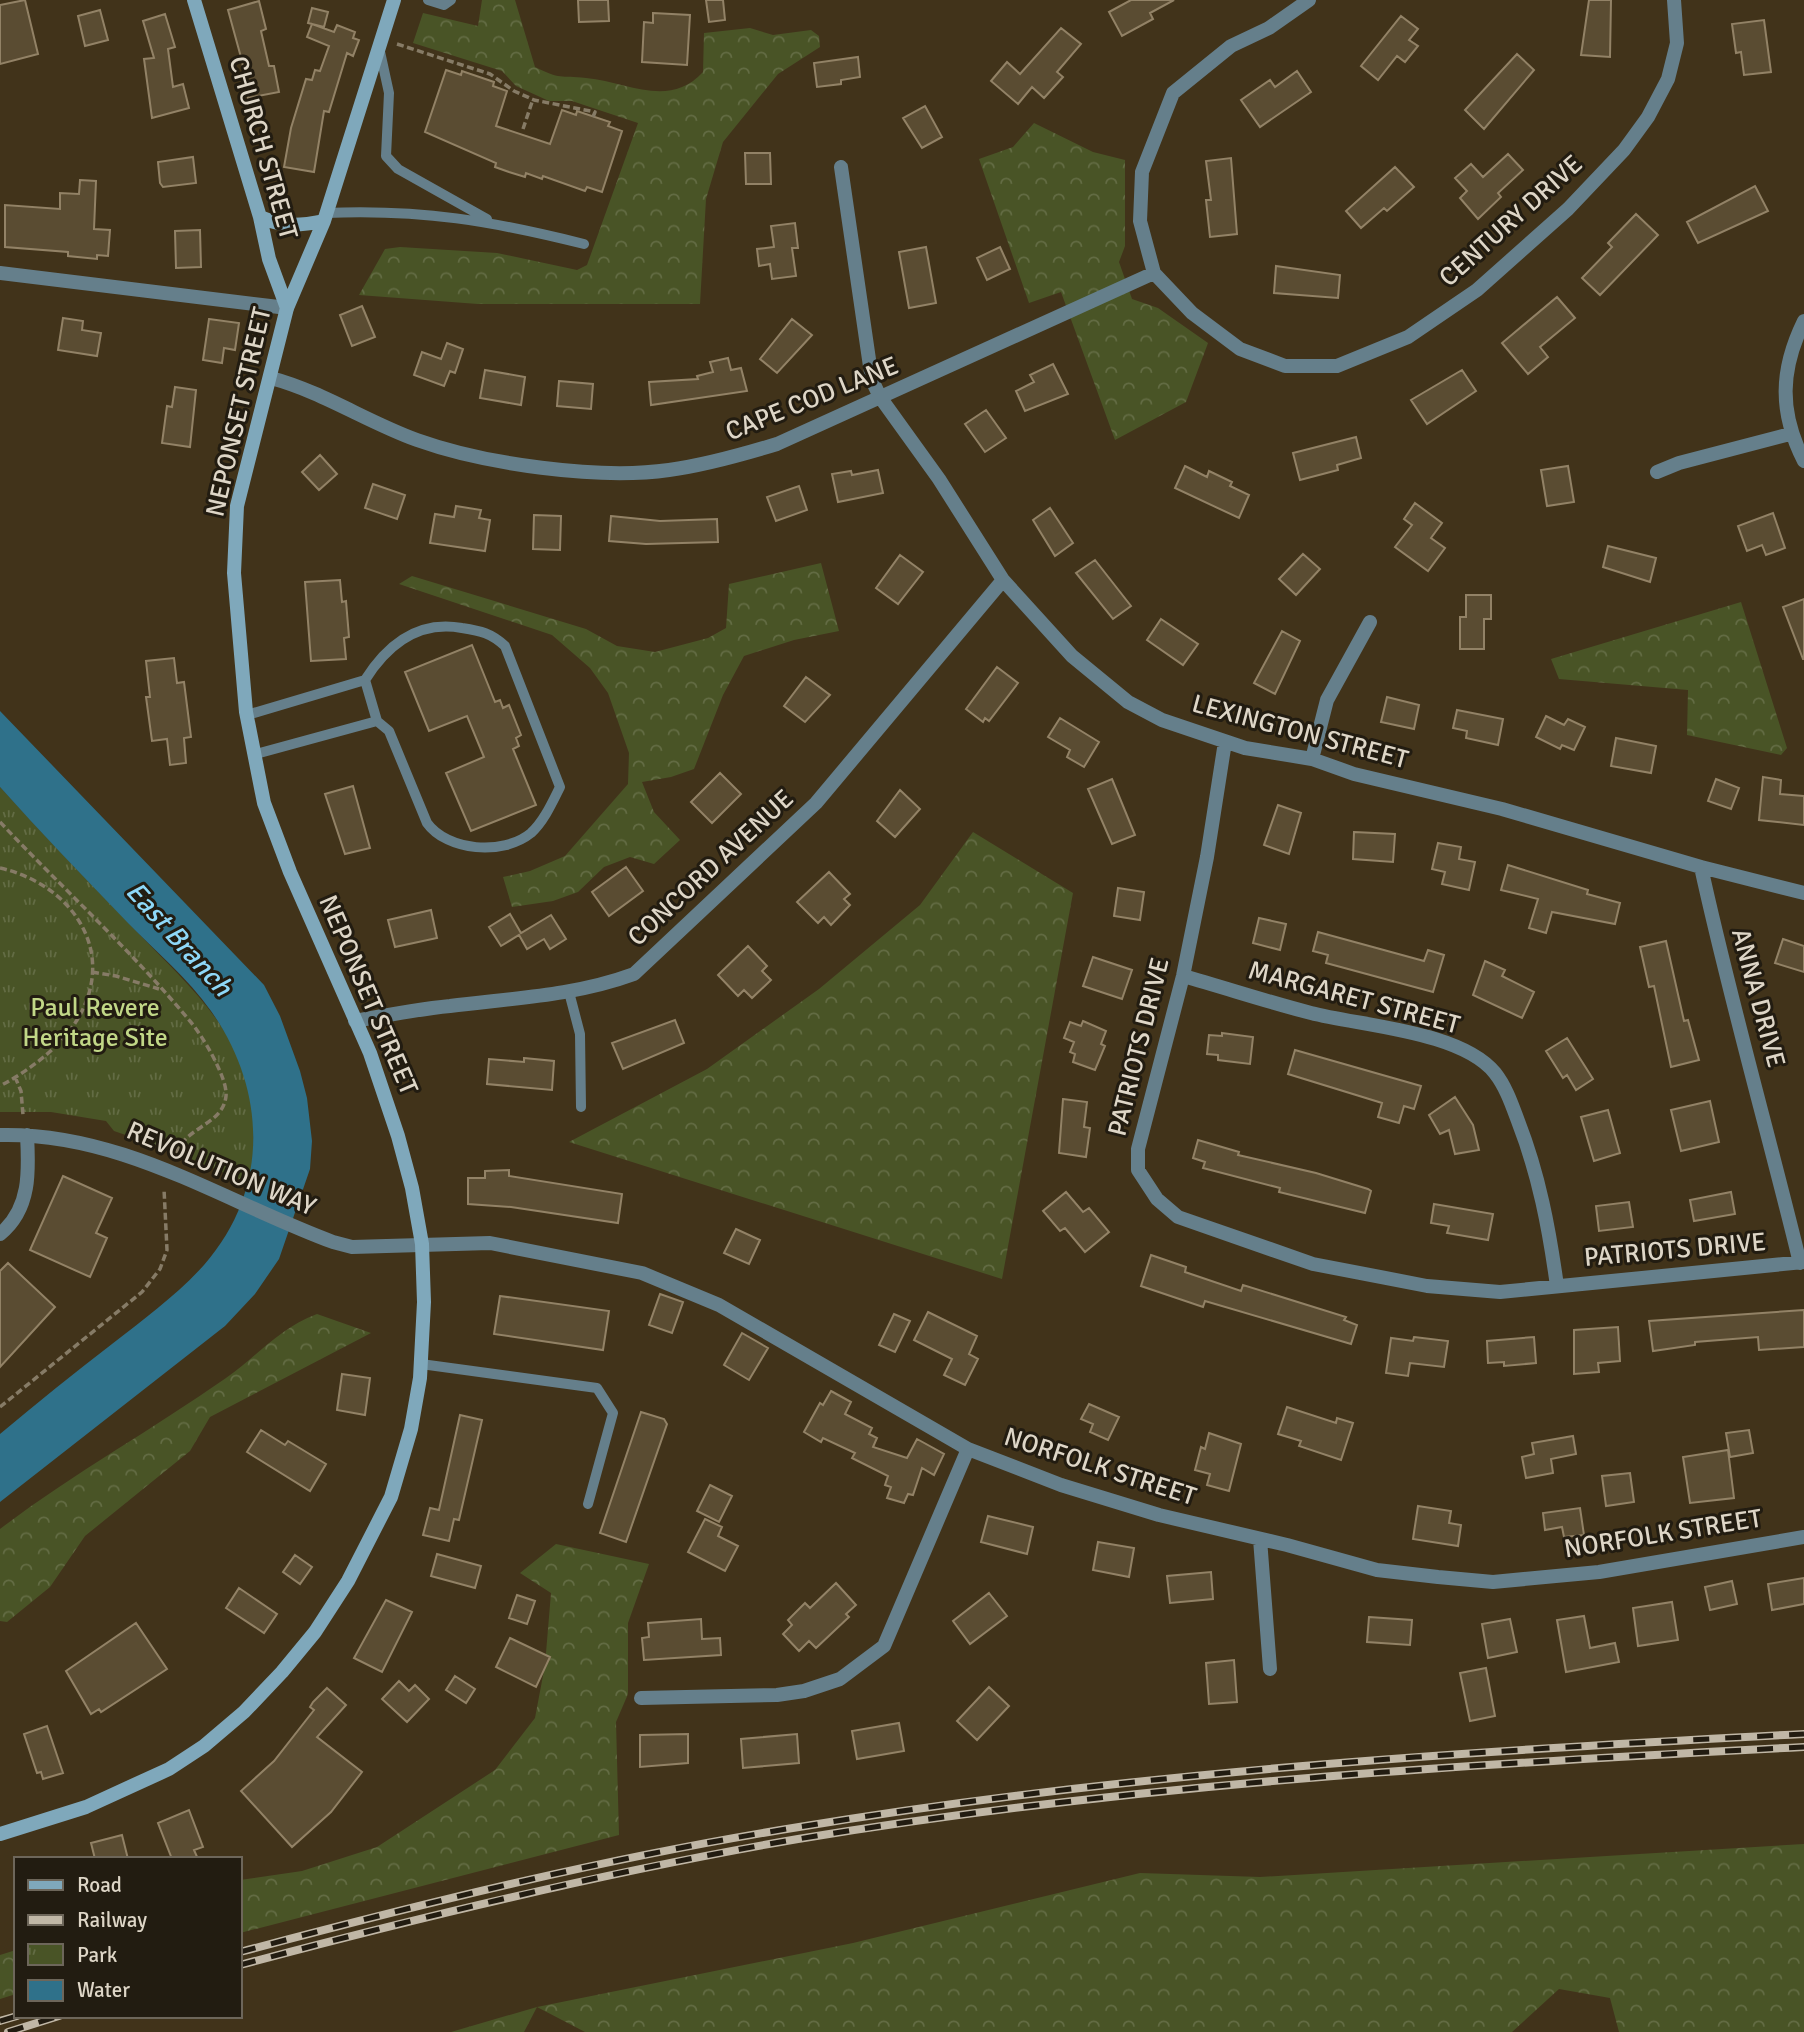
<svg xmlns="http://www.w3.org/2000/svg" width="1804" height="2032" viewBox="0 0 1804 2032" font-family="Signika,sans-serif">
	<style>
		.forest { fill: url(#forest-crowns) }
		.park { fill: url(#park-tufts) }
		.water { fill: #2f718a }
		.building { fill: #5a4c32; stroke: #928266; stroke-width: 2 }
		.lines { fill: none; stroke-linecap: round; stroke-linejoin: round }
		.path { stroke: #867b66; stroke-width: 3.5; stroke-dasharray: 7 3.5; stroke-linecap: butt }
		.lane { stroke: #657f8b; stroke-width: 10 }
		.street { stroke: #657f8b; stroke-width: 14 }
		.secondary { stroke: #7fa8bb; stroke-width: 14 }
		.rail-casing { stroke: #c0b7a6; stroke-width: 8 }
		.rail { stroke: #221c11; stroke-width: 5; stroke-dasharray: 16; stroke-linecap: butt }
		.labels { text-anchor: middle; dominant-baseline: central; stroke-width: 6; stroke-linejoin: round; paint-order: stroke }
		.street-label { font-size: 26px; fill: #ded6c7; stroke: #221c11 }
		.park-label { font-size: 26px; fill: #c1d787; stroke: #221c11 }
		.water-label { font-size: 28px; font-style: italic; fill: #8ed8f8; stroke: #221c11 }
	</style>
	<defs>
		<pattern id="forest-crowns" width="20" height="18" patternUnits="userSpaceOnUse" patternTransform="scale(1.75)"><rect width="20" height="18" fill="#495426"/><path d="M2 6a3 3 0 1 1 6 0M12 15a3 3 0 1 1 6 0" fill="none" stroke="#636c44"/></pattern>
		<pattern id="park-tufts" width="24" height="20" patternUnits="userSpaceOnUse" patternTransform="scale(1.75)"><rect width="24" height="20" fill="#495426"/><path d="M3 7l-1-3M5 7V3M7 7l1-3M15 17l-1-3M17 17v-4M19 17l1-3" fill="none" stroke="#636c44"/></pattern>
	</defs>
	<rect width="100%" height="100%" fill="#41331a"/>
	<path class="forest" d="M482 0H515L535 67C561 80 559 75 586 78 628 82 669 109 703 72L704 33 750 28 773 35 811 30 819 36 820 47 778 74 723 142 706 199 700 304H478L359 295 385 249 400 247 497 253 577 270 587 265 638 123 572 101H549L516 86 502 71 413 43 423 13 478 26Z
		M1034 123 1093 152 1125 160V246L1119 262 1132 299 1158 308 1208 343 1186 402 1115 440 1061 292 1029 303 979 159 1013 147Z
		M821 563 839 631 794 640 744 656 723 695 694 769 671 777 642 782 654 812 680 840 654 864 630 857 604 867 578 892 553 901 512 907 503 877 530 871 565 856 628 784 629 753 608 693 590 668 552 635 399 584 412 576 586 629 617 646 655 652 708 638 726 628 729 584Z
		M1741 602 1787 748 1781 755 1687 735 1688 690 1559 679 1551 659Z
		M973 832 1073 893 1002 1279 569 1142 707 1069 819 989 920 905Z
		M317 1314 371 1333 210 1417 190 1451 85 1536 50 1587 7 1622 0 1621V1529C72 1474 152 1430 226 1378 260 1354 278 1329 317 1314Z
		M556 1544 649 1564 628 1623V1694L616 1722 619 1835 240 1933V1880L302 1871 377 1847 495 1770 535 1718 545 1665 551 1593 520 1573Z
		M1804 1844V2032H1619L1610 1998 1559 1989 1512 2032H585L537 2007 524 2032H451L537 2007 853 1943 1140 1873 1260 1877Z
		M16 1950V1994L0 1999V1955Z"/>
	<path class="park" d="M0 787C45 837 92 885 139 934 177 974 219 1010 241 1063 255 1097 257 1147 249 1183L161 1147 114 1131 106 1121 51 1112H0Z"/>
	<path class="water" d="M0 711 264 985 280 1016 300 1071 307 1098 312 1141 310 1169 279 1259 255 1294 225 1326 0 1502V1434C37 1403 74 1373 112 1344 144 1319 177 1295 204 1265 270 1190 267 1090 211 1011 188 978 155 951 127 922 84 877 41 833 0 787Z"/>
	<path class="building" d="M25 0 38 54 0 64V5Z
		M578 0H608L609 21 579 22Z
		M706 0H723L725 20 709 22Z
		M1131 0H1174L1150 13 1153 19 1122 36 1109 12Z
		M1589 0H1611L1610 57 1581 55Z
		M259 1 266 29 261 31 269 66H274L279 92 248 98 242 61 228 10Z
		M312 8 328 12 324 27 308 23Z
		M100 10 108 40 85 46 78 16Z
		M653 13 690 15 687 65 642 62 644 22 653 23Z
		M165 14 175 47 168 49 173 87 183 84 189 108 152 118 144 59 154 58 143 21Z
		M1401 16 1418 29 1409 40 1418 46 1405 62 1397 56 1378 80 1361 66Z
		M1764 20 1771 72 1744 75 1741 52 1736 53 1732 24Z
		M312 24 334 32 337 25 355 32 353 38 359 40 353 56 347 53 329 112 324 111 314 172 284 167 291 128 306 79 312 80 315 70 320 71 329 46 307 37Z
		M1061 28 1081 44 1057 72 1063 77 1044 98 1032 87 1018 104 991 81 1007 62 1020 74Z
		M1517 54 1534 70 1484 129 1465 110Z
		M858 57 860 77 841 80V84L817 87 814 63Z
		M446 70 461 75 462 71 494 82 493 86 507 91 496 126 550 144 562 110 576 115 577 111 610 122 608 126 622 131 602 192 587 187 585 191 543 176 542 179 526 173 525 177 509 172 495 167 496 163 425 132Z
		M1297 71 1311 92 1260 127 1241 100 1270 80 1275 87Z
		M925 106 942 137 922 148 903 118Z
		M745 153H770L771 184H746Z
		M1508 154 1523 170 1498 193 1501 197 1478 219 1460 198 1467 191 1455 178 1471 164 1483 177Z
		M193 157 196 183 163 187 160 183 158 162Z
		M1231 158 1237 234 1210 237 1206 200H1211L1206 161Z
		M1395 167 1414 187 1387 211 1384 208 1361 228 1346 211Z
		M80 180 96 181 94 229 110 230 108 256 97 255V259L68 256V252L5 247V205L60 209V193L79 194Z
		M1755 186 1768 211 1698 243 1687 222Z
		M1636 214 1658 235 1600 295 1582 278 1612 247 1608 243Z
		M795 223 798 248H792L796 276 772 279 770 264 759 266 757 249 774 247 771 226Z
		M200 230 201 267 176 268 175 231Z
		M926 247 936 303 909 308 899 252Z
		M1000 247 1010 269 987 280 977 258Z
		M1276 266 1340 275 1338 298 1274 293Z
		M1557 297 1575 318 1540 347 1548 357 1528 374 1502 343Z
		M362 306 375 337 352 346 340 315Z
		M63 318 83 321 82 330 101 333 97 356 58 350Z
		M209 319 239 323 235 350 224 348 222 363 203 360Z
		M792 319 812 335 777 373 760 359Z
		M447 343 463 349 455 373 450 371 444 386 414 375 422 352 441 359Z
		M728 358 731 370 741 368 747 391 651 405 649 382 698 379 697 376 713 372 710 362Z
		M1053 364 1068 394 1025 411 1016 391 1034 382 1030 375Z
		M485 370 525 377 521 405 480 398Z
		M1462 370 1476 391 1427 424 1411 400Z
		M559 381 593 384 591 409 557 406Z
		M175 387 196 390 190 447 162 443 167 406 172 407Z
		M986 410 1006 438 985 452 965 424Z
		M1356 437 1361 458 1337 465 1338 470 1300 480 1293 453Z
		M320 455 337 474 319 490 302 472Z
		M1185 466 1207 477 1209 471 1232 482 1230 486 1249 495 1239 518 1175 488Z
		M1568 466 1574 502 1547 506 1541 470Z
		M878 470 883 493 838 502 832 474 851 471 852 475Z
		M373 484 405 495 397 519 365 508Z
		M799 486 807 510 776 521 767 497Z
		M1415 503 1442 523 1431 538 1445 548 1428 571 1395 547 1412 525 1404 519Z
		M456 506 481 510 479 518 490 520 485 551 430 543 435 514 454 517Z
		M1050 508 1073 543 1055 556 1033 520Z
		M1773 513 1785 548 1766 555 1762 545 1747 551 1738 526Z
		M534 515 561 516 560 550 533 549Z
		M611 516 660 521 717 519 718 542 646 544 609 541Z
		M1608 546 1656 558 1650 582 1603 567Z
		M1303 554 1320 569 1296 595 1279 579Z
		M900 555 923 572 898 604 876 588Z
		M1095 560 1131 606 1113 619 1076 573Z
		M340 580 342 602 346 601 349 637 344 638 346 659 311 661 305 582Z
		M1466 595H1491V619H1484V649H1460V617H1466Z
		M1804 599V659H1803L1783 607Z
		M1161 619 1198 644 1183 665 1147 640Z
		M1282 631 1300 641 1275 694 1254 683Z
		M472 645 495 702 500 700 503 708 509 705 521 735 516 738 519 746 513 749 536 805 471 831 446 773 484 757 467 716 429 731 405 672Z
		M174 658 177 683 184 682 191 737 184 738 186 763 170 765 167 739 152 741 146 697H150L146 661Z
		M997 667 1018 683 989 721 985 718 983 722 966 709Z
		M806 677 830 695 805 722 784 706Z
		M1387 697 1419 705 1414 729 1381 722Z
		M1457 710 1503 719 1498 745 1466 738 1467 731 1453 728Z
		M1546 716 1564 725 1568 719 1585 727 1574 750 1562 745 1560 749 1536 737Z
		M1060 718 1099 742 1084 767 1067 757 1070 750 1048 737Z
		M1616 738 1656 746 1651 773 1611 766Z
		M720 773 741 794 712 823 691 802Z
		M1763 777 1781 780 1780 794 1804 796V825L1759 820Z
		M1112 779 1135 835 1112 844 1088 789Z
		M1716 779 1739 788 1731 809 1708 801Z
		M353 786 370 848 345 854 325 794Z
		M900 790 920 809 895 837 877 821Z
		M1278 805 1301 813 1289 854 1264 845Z
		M1354 832 1395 834 1393 862 1353 859Z
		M1438 843 1461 847 1459 859 1475 862 1469 890 1442 884 1445 872 1432 869Z
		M1508 865 1588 890 1587 894 1620 903 1615 924 1552 912 1546 933 1529 928 1538 899 1501 890Z
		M626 867 643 891 609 916 592 892Z
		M829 872 850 894 844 899 850 905 831 925 824 917 818 923 797 902Z
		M1118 888 1144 892 1140 920 1114 916Z
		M431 910 437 938 395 947 388 920Z
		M510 914 521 933 551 915 566 939 550 949 544 939 527 949 519 935 501 946 489 927Z
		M1259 918 1286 924 1280 950 1253 943Z
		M1318 932 1424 961 1428 950 1444 955 1433 992 1326 963 1328 955 1313 951Z
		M1783 939 1804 946V972L1775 963Z
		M1666 941 1684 1021 1688 1020 1699 1060 1671 1067 1654 986 1649 987 1640 947Z
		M748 946 767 966 762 971 771 980 752 998 744 990 738 996 718 975Z
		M1093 957 1132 970 1122 999 1083 986Z
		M1485 961 1505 970 1502 976 1534 992 1522 1018 1473 995Z
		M675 1020 684 1043 623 1069 612 1043Z
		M1083 1021 1106 1031 1101 1044 1105 1046 1095 1070 1073 1062 1075 1054 1070 1052 1074 1042 1064 1038 1070 1022 1081 1026Z
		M1222 1033 1253 1037 1250 1064 1218 1060V1055L1207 1054 1209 1035 1222 1036Z
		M1567 1038 1593 1079 1576 1090 1567 1075 1563 1078 1546 1051Z
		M1295 1050 1421 1086 1414 1109 1404 1106 1399 1123 1378 1117 1382 1103 1288 1074Z
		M524 1058 554 1061 552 1090 487 1084 489 1059 524 1062Z
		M1455 1097 1473 1125 1479 1150 1455 1154 1449 1130 1440 1134 1429 1115Z
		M1063 1099 1087 1102 1084 1127 1090 1128 1086 1157 1059 1153Z
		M1710 1101 1719 1142 1681 1151 1671 1110Z
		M1608 1110 1620 1153 1594 1161 1581 1117Z
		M1198 1140 1239 1152 1238 1155 1316 1173 1368 1189 1371 1191 1365 1213 1279 1192 1280 1188 1203 1168 1205 1162 1193 1158Z
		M509 1170V1176L622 1194 618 1223 511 1207 468 1204V1178H485V1171Z
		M63 1176 112 1198 96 1233 107 1238 90 1277 30 1250Z
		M1066 1192 1083 1212 1089 1208 1109 1232 1085 1252 1065 1228 1060 1231 1043 1211Z
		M1731 1192 1735 1214 1694 1221 1690 1200Z
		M1629 1202 1633 1227 1599 1231 1596 1206Z
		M1434 1204 1493 1214 1488 1240 1447 1233 1449 1226 1431 1223Z
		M736 1229 760 1240 749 1264 724 1253Z
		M1151 1255 1186 1267 1185 1272 1241 1291 1243 1285 1346 1317 1344 1320 1357 1325 1351 1344 1205 1301 1203 1307 1141 1286Z
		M8 1263 55 1307 0 1367V1271Z
		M660 1294 683 1302 672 1333 649 1325Z
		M500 1296 609 1311 603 1350 494 1334Z
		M1804 1310V1347L1759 1350 1758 1337 1695 1342V1345L1653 1351 1649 1321Z
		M928 1312 977 1336 969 1354 978 1359 965 1385 944 1375 952 1359 914 1340Z
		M894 1314 910 1321 895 1352 879 1345Z
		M1618 1327 1620 1361 1598 1363 1599 1372 1574 1374V1330Z
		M742 1333 768 1348 749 1380 724 1365Z
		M1414 1337 1448 1341 1444 1367 1410 1363 1408 1376 1386 1373 1391 1338 1413 1341Z
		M1534 1337 1536 1363 1504 1366V1362L1488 1363 1487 1341Z
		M342 1374 370 1378 365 1415 337 1410Z
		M831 1391 851 1402 845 1414 872 1428 869 1434 877 1438 873 1447 907 1458 917 1439 944 1454 934 1475 922 1468 913 1495 908 1494 904 1503 887 1498 891 1487 885 1485 888 1476 852 1458 855 1453 823 1438 821 1442 804 1432 820 1403 823 1405Z
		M1089 1404 1119 1417 1108 1440 1090 1432 1093 1424 1081 1419Z
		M1287 1407 1336 1423 1337 1418 1353 1423 1341 1460 1299 1446 1301 1441 1278 1434Z
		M641 1412 664 1419 667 1424 626 1542 600 1533Z
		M460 1415 482 1420 459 1520 454 1519 449 1541 423 1535 430 1508 439 1510Z
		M261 1430 285 1445 288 1441 326 1464 310 1491 247 1452Z
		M1749 1430 1753 1453 1730 1457 1726 1433Z
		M1209 1433 1241 1444 1229 1491 1207 1485 1210 1474 1195 1470 1201 1447 1205 1449Z
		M1573 1436 1576 1454 1551 1459 1553 1473 1526 1478 1522 1457 1534 1454 1532 1443Z
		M1728 1450 1734 1498 1690 1503 1683 1457Z
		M1630 1473 1634 1502 1606 1506 1602 1476Z
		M710 1485 732 1496 719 1522 697 1511Z
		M1418 1506 1451 1511 1449 1523 1461 1525 1458 1546 1413 1539Z
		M1580 1508 1584 1535 1564 1537 1562 1527 1545 1530 1543 1513Z
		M988 1516 1033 1527 1027 1554 981 1542Z
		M705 1519 722 1527 718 1536 738 1546 725 1571 688 1552Z
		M1098 1542 1134 1548 1129 1577 1093 1570Z
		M437 1554 481 1566 475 1588 431 1576Z
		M295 1555 312 1567 300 1584 283 1572Z
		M1211 1572 1213 1599 1170 1603 1167 1576Z
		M1804 1578V1604L1772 1610 1768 1584Z
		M1732 1581 1737 1604 1710 1610 1705 1587Z
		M836 1583 856 1605 846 1614 849 1617 816 1648 809 1641 799 1651 783 1634 792 1625 788 1620 805 1603 810 1608Z
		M239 1588 277 1614 264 1633 226 1608Z
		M989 1593 1007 1616 970 1644 953 1621Z
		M517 1595 535 1601 527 1624 509 1618Z
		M386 1600 412 1612 382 1672 354 1658Z
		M1672 1602 1678 1640 1638 1646 1633 1608Z
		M1584 1616 1590 1648 1615 1643 1619 1662 1566 1672 1557 1620Z
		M1369 1617 1412 1620 1410 1645 1367 1642Z
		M701 1619 702 1639 720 1638 721 1655 644 1660 642 1638 649 1637 648 1623Z
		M1510 1619 1517 1652 1488 1658 1482 1624Z
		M136 1623 167 1669 101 1712 99 1709 91 1714 66 1671Z
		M510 1638 550 1657 536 1687 496 1667Z
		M1234 1660 1237 1702 1209 1704 1206 1663Z
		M1486 1668 1495 1716 1470 1721 1460 1673Z
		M455 1676 475 1689 466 1703 446 1690Z
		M399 1681 409 1691 415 1685 429 1699 407 1722 382 1699Z
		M989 1687 1009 1706 977 1740 957 1721Z
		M327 1688 346 1705 317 1737 362 1772 331 1812 292 1847 241 1791 274 1761 314 1710 310 1707 313 1702Z
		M899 1723 904 1751 857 1759 852 1731Z
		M47 1726 63 1773 43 1779 41 1772 37 1773 24 1734Z
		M688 1734V1763L640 1767V1735Z
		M797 1734 799 1763 743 1768 741 1739Z
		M189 1810 203 1847 194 1850 198 1859H172L158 1823Z
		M122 1835 128 1859H95L91 1843Z"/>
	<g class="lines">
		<path class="path" d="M397 44 490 74 514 91 534 100 595 112 593 117
			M523 129 533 99
			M0 822C62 888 131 950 189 1020 201 1033 228 1078 226 1096 223 1125 186 1126 176 1154
			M0 868C71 884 119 951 77 1020 60 1048 28 1071 0 1086
			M92 972 116 976 159 989
			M15 1077 21 1091 23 1115
			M0 1407 142 1292 160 1269 167 1250 164 1189"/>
		<path class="lane" d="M428 0 444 5 451 0
			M379 47 389 93 386 156 398 169 487 219
			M326 213C422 209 492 221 584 244
			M247 715 365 680C387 645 418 620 462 628 481 631 491 633 505 646L560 787C552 803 544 821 531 833 503 856 447 851 427 823L389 731 377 721 365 680
			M256 754 377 721
			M569 992 580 1034 581 1107
			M421 1364 597 1388 613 1413 588 1504"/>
		<path class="street" d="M1309 0 1269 28 1231 46 1173 93 1142 172 1140 221 1154 273 1192 313 1240 349 1285 366H1337L1408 337 1477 290 1568 209 1624 150 1648 117 1668 79 1677 43 1674 0
			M841 167 872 380 880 397 939 479 1003 580 1072 656 1128 702 1162 720 1245 748 1312 759 1354 774 1502 809 1701 867 1804 893
			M0 273 287 308
			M1804 321C1780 370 1779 412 1804 461
			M271 378C323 392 367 422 417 440 484 464 598 480 669 470 706 465 741 455 777 444L1154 273
			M1657 472 1679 463 1790 434
			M1225 742 1207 857 1183 976 1138 1149V1170L1157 1199 1178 1217 1313 1264 1427 1286 1500 1292 1804 1262
			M1312 759 1327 700 1370 622
			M1701 867C1730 1000 1768 1131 1800 1263
			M1183 976C1226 988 1268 1002 1311 1013 1361 1026 1461 1031 1495 1073 1506 1087 1512 1105 1518 1121 1539 1175 1549 1228 1557 1286
			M355 1021C387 1015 419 1009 450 1006 513 998 574 996 634 974L816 803 1003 580
			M0 1135C122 1132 222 1201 333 1242L352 1247 490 1243 642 1273 719 1305 968 1449 1061 1485 1159 1515 1287 1545 1377 1570 1438 1577 1493 1582 1599 1572 1804 1537
			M0 1234C31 1209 29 1170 27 1135
			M1260 1539 1270 1669
			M641 1698 777 1695 804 1691 840 1679 884 1646 968 1449"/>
		<path class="secondary" d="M194 0 260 217 269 259 287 308
			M260 217C283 227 299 226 324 221
			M0 1834 86 1807 169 1769 204 1746 244 1712 282 1672 315 1632 348 1581 391 1497 411 1429 420 1378 424 1302 422 1244 412 1188 398 1136 370 1053 290 872 264 803 246 712 234 573 237 506 287 308 324 221 394 0"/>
		<g class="rail-casing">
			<path id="rail" d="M240 1952C424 1903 610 1857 799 1827 1131 1772 1468 1751 1804 1734
				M240 1965C424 1916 610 1871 798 1839 1131 1784 1468 1764 1804 1747
				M0 2021 17 2016
				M8 2032 59 2016"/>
		</g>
		<use href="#rail" class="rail"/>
	</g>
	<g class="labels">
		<g class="street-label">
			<text transform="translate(263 148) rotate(74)">CHURCH STREET</text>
			<text transform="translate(1511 221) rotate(-42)">CENTURY DRIVE</text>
			<text transform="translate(812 399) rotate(-22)">CAPE COD LANE</text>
			<text transform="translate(239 412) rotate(-77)">NEPONSET STREET</text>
			<text transform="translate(1300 732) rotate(15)">LEXINGTON STREET</text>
			<text transform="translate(711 868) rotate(-43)">CONCORD AVENUE</text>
			<text transform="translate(368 995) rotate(67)">NEPONSET STREET</text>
			<text transform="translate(1354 998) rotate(15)">MARGARET STREET</text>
			<text transform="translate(1758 998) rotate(75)">ANNA DRIVE</text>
			<text transform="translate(1139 1047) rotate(-76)">PATRIOTS DRIVE</text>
			<text transform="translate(221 1169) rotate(23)">REVOLUTION WAY</text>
			<text transform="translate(1675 1250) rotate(-5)">PATRIOTS DRIVE</text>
			<text transform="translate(1100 1467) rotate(18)">NORFOLK STREET</text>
			<text transform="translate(1663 1534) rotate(-9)">NORFOLK STREET</text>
		</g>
		<g class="park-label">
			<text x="95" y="1008">Paul Revere<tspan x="95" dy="30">Heritage Site</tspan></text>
		</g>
		<g class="water-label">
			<text transform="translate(179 939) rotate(48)">East Branch</text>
		</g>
	</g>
	<rect x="14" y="1857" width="228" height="161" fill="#221c11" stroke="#6d665a" stroke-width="2"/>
	<rect x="28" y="1880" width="35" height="10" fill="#7fa8bb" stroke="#6d665a" stroke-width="2"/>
	<text x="77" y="1892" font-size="21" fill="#ded6c7">Road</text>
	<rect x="28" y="1915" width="35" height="10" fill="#c0b7a6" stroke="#6d665a" stroke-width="2"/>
	<text x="77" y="1927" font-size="21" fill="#ded6c7">Railway</text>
	<rect x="28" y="1944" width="35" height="21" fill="url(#park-tufts)" stroke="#6d665a" stroke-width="2"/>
	<text x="77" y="1962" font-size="21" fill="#ded6c7">Park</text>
	<rect x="28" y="1980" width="35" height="21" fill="#2f718a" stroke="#6d665a" stroke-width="2"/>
	<text x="77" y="1997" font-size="21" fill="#ded6c7">Water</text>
</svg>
